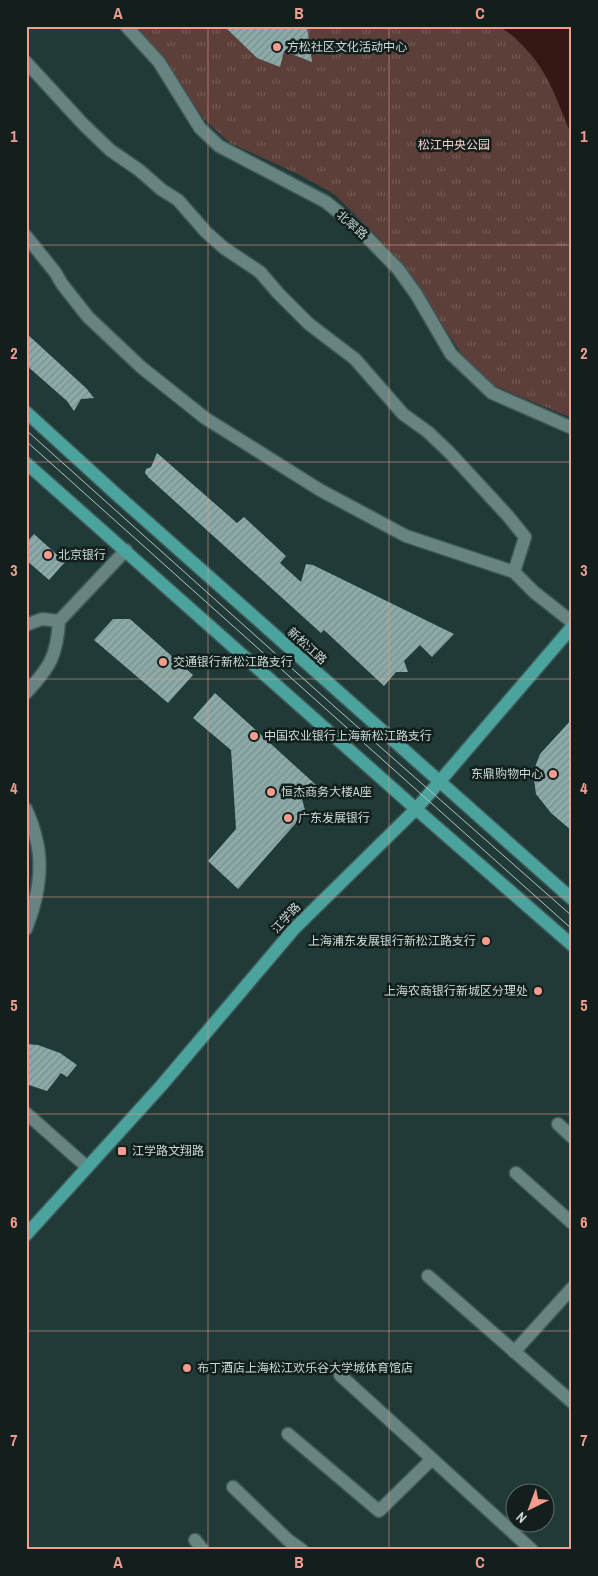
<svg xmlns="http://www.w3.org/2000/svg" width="598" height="1576" viewBox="0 0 598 1576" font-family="'Archivo Narrow','Noto Sans SC',sans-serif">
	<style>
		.grass { fill: url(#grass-tufts) }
		.water { fill: #351714 }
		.building { fill: url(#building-hatch) }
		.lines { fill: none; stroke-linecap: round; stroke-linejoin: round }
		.minor-casing { stroke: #405857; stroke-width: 15 }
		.major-casing { stroke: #405857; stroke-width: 15 }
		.minor { stroke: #678481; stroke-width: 12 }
		.major { stroke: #4aa39d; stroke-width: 12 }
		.tram { stroke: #b4c4c3; stroke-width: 1 }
		.grid { fill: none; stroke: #f59c91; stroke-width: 1; stroke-opacity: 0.55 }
		.poi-dot { fill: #f59c91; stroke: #131f1d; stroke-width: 2 }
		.labels { text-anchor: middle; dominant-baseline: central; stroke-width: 5; stroke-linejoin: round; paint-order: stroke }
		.poi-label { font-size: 12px; fill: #cbdad9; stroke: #131f1d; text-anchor: start }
		.park-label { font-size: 12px; fill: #f8d0ca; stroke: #131f1d }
		.street-label { font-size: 12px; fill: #cbdad9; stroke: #131f1d }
		.neatline { fill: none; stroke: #f59c91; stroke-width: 2 }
		.grid-label { font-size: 16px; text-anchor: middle; font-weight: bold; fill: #f59c91 }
	</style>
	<defs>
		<pattern id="grass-tufts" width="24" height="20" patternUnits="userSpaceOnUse" patternTransform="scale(1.25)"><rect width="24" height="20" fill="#5d3f3a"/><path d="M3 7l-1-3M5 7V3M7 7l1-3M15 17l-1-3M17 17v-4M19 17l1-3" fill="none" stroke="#735a56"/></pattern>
		<pattern id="building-hatch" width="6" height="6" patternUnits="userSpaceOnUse" patternTransform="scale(1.25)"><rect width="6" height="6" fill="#8caaa7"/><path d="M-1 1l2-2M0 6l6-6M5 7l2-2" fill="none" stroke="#78908e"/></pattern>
	</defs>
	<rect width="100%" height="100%" fill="#1f3a37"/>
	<path class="grass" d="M136 26H572V418L495 386 461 353 404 266 375 234 334 194 296 173 230 143 204 119 165 60Z"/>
	<path class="water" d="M497 26H572V136C557 102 549 71 522 45 514 37 508 31 497 26Z"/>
	<path class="building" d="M224 26H307L312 62 284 51 280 67 257 58Z
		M26 333 86 388 94 398 81 399 74 411 67 401 26 365Z
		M157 453 237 523 244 517 286 556 280 563 301 582 306 564 313 565 454 634 432 657 420 645 404 661 408 672H396L384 686 324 630 321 633 149 478 145 473 146 469 151 467Z
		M34 534 65 562 49 580 26 560V543Z
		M113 619H130L193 675 168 703 94 640Z
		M215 693 316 785 302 799 305 810 303 815 238 889 208 861 236 829 231 750 193 718Z
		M572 719V831L551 813 536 794 534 780 535 767 540 754Z
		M26 1044 38 1045 60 1053 77 1065 67 1077 61 1073 47 1091 26 1084Z"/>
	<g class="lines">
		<g class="minor-casing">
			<path id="minor" d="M126 26 159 62 200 128 219 146 326 202 359 229 398 269 416 294 451 354 492 393 572 428
				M26 62 83 124 110 150 139 170 162 190 178 200 206 232 224 248 260 272 278 293 309 324 355 359 403 414 428 432 450 453 508 516 525 537 514 572
				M26 236 55 272 62 284 88 317 141 367 205 418 320 490 406 536 514 572 534 592 572 622
				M26 625 42 619 59 621 126 550
				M26 693C50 667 57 656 59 621
				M26 809C30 818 34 828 36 838 44 868 37 901 26 929
				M26 1113 87 1167
				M558 1124 572 1137
				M516 1173 572 1223
				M428 1276 572 1402
				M514 1352 572 1288
				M340 1375 532 1550
				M288 1434 379 1511 432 1459
				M233 1487 288 1540 302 1550
				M195 1540 203 1550"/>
		</g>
		<g class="major-casing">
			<path id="major" d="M26 412 116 494 572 899
				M26 463 416 809 572 945
				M26 1235 161 1086 294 929 416 809 572 627"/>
		</g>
		<use href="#minor" class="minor"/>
		<use href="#major" class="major"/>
		<path class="tram" d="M26 430 335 707 572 916
			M26 441 572 929"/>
	</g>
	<path class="grid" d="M208 26V1550M389 26V1550M26 245H572M26 462H572M26 679H572M26 897H572M26 1114H572M26 1331H572"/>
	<g class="poi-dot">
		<circle cx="277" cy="47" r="5"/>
		<circle cx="48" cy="555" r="5"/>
		<circle cx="163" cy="662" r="5"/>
		<circle cx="254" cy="736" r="5"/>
		<circle cx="553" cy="774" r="5"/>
		<circle cx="271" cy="792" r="5"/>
		<circle cx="288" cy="818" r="5"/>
		<circle cx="486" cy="941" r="5"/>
		<circle cx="538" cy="991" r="5"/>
		<rect x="117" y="1146" width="10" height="10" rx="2.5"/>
		<circle cx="187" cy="1368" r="5"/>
	</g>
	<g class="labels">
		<g class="poi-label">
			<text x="287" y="47">方松社区文化活动中心</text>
			<text x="58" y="555">北京银行</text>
			<text x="173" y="662">交通银行新松江路支行</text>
			<text x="264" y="736">中国农业银行上海新松江路支行</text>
			<text x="543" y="774" text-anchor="end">东鼎购物中心</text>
			<text x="281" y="792">恒杰商务大楼A座</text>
			<text x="298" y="818">广东发展银行</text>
			<text x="476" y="941" text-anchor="end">上海浦东发展银行新松江路支行</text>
			<text x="528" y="991" text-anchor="end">上海农商银行新城区分理处</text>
			<text x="132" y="1151">江学路文翔路</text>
			<text x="197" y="1368">布丁酒店上海松江欢乐谷大学城体育馆店</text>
		</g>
		<g class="park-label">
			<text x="454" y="145">松江中央公园</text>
		</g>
		<g class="street-label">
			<text transform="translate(352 225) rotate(41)">北翠路</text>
			<text transform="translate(307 646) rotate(42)">新松江路</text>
			<text transform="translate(286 918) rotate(-47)">江学路</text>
		</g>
	</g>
	<rect width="598" height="1576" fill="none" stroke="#131f1d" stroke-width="55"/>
	<g transform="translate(530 1508) rotate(222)"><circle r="24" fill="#131f1d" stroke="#5d6a68"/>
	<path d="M0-4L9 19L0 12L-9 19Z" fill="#f59c91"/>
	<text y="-8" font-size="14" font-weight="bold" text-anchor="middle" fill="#cbdad9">N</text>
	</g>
	<rect x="28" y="28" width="542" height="1520" class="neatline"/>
	<g class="grid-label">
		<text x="118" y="19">A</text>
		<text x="299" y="19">B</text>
		<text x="480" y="19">C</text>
		<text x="14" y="142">1</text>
		<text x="584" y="142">1</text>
		<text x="14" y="359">2</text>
		<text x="584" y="359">2</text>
		<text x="14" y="576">3</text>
		<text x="584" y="576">3</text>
		<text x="14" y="794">4</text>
		<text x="584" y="794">4</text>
		<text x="14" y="1011">5</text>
		<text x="584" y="1011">5</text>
		<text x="14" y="1228">6</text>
		<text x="584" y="1228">6</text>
		<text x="14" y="1446">7</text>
		<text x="584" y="1446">7</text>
		<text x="118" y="1568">A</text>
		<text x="299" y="1568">B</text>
		<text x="480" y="1568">C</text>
	</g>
</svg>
